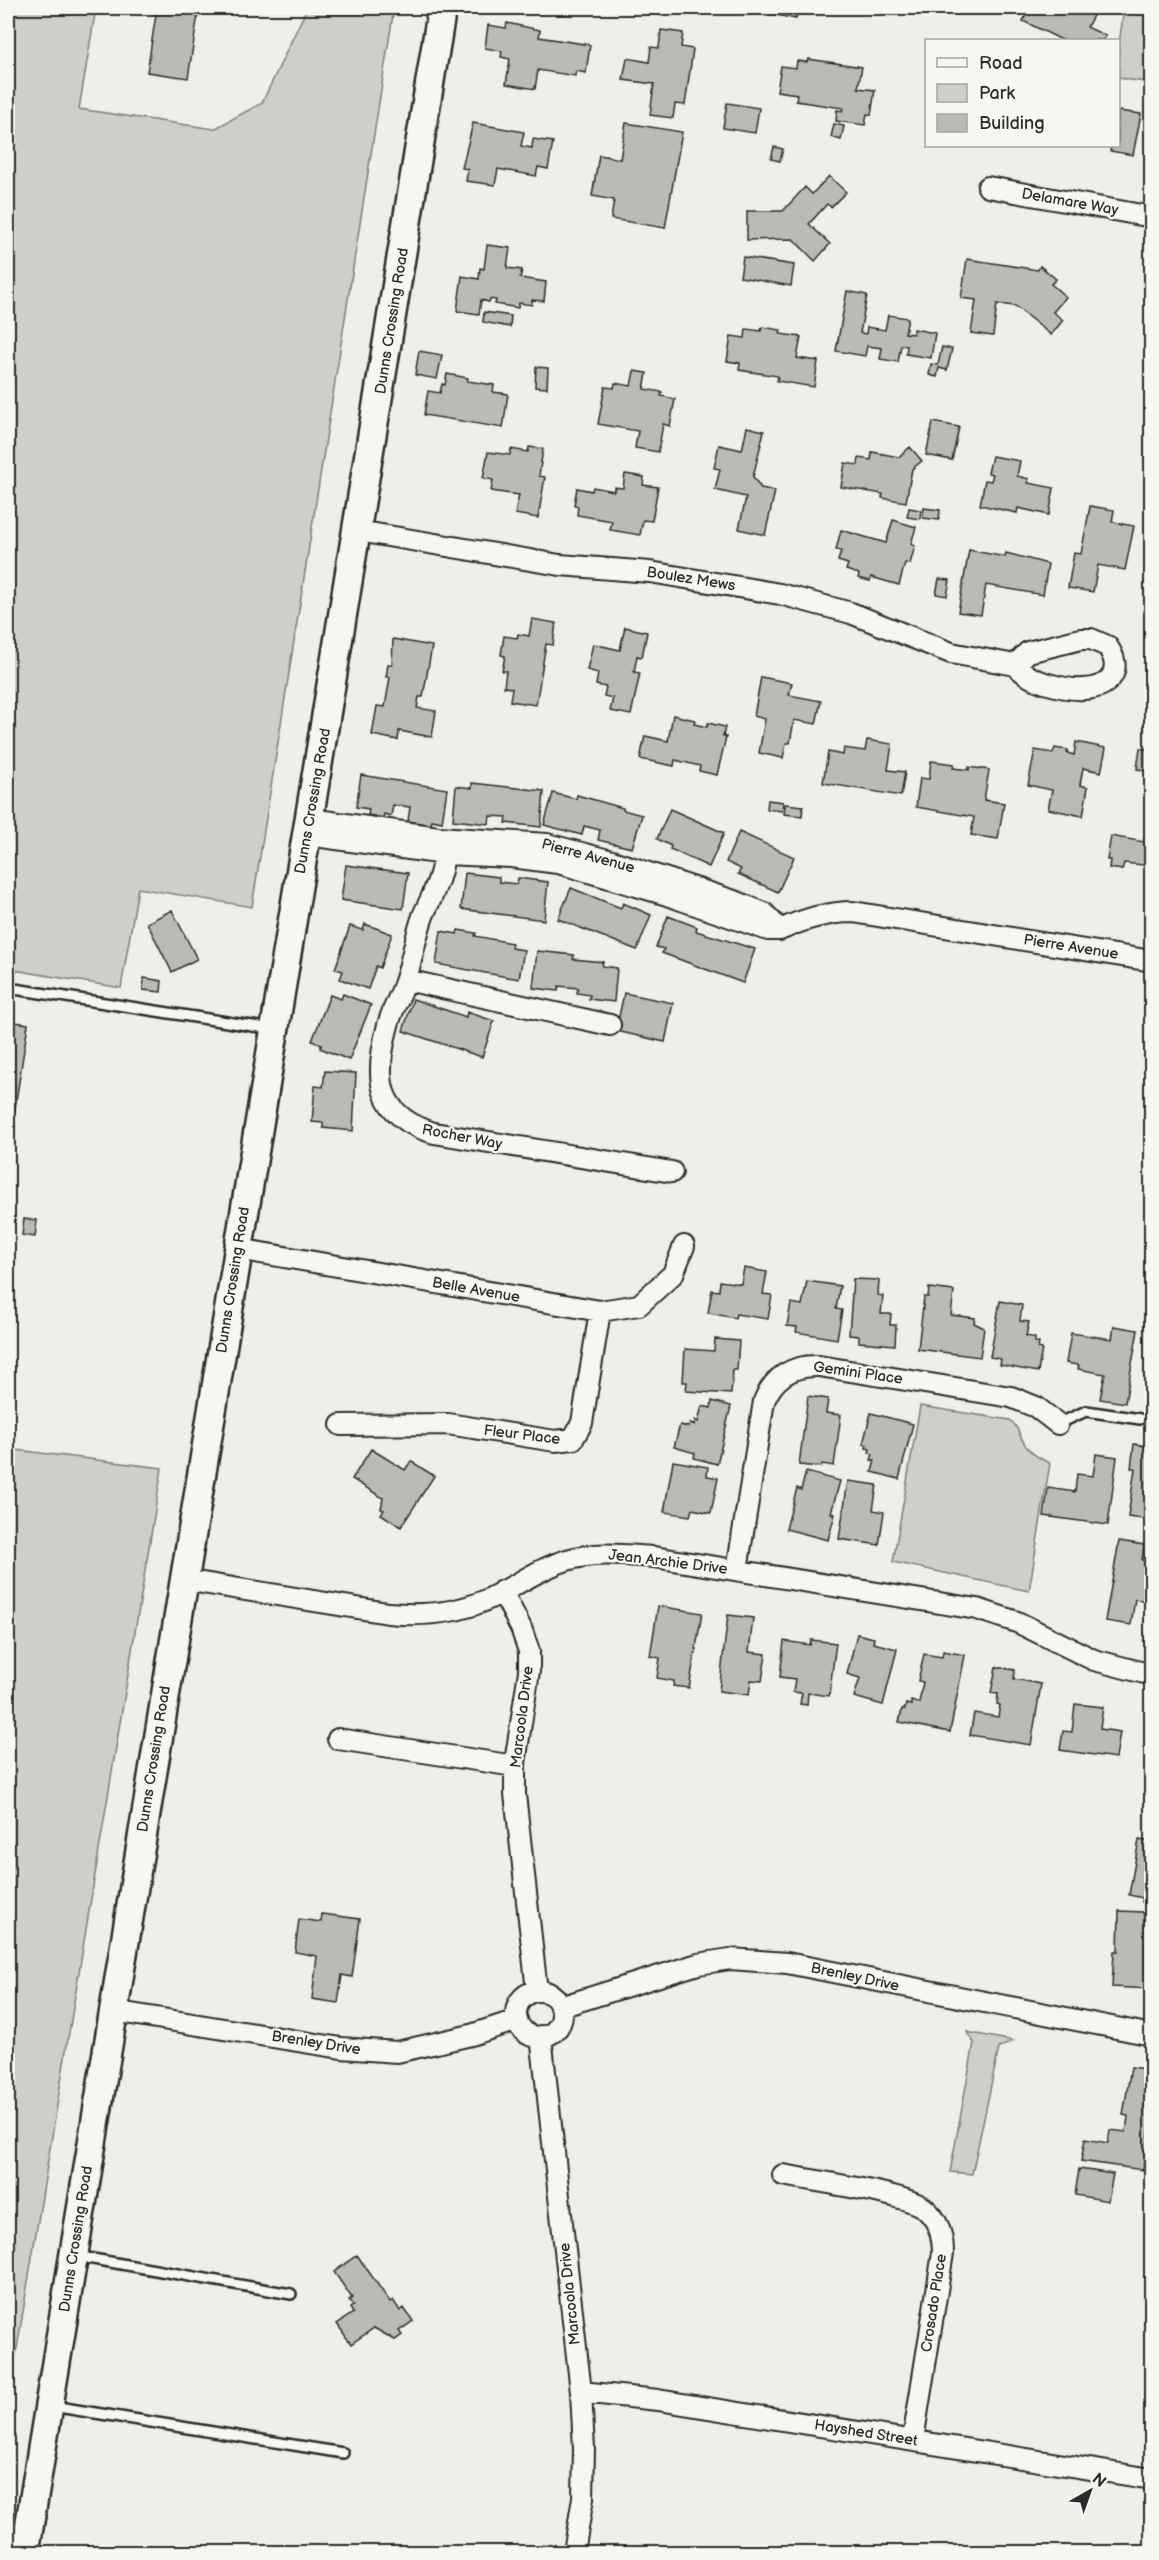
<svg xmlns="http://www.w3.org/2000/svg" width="1159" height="2560" viewBox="0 0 1159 2560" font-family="'Balsamiq Sans',sans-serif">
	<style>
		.green { fill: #cececa; stroke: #7c7c7a; stroke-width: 1.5 }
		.building { fill: #babab7; stroke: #2b2b2b; stroke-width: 1.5 }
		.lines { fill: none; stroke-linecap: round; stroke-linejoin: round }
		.lane-casing { stroke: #2b2b2b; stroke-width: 14 }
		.street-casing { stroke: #2b2b2b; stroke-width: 24 }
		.secondary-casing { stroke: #2b2b2b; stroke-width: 32 }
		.lane { stroke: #f6f6f2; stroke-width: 9 }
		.street { stroke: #f6f6f2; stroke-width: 20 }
		.secondary { stroke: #f6f6f2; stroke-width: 27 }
		.labels { text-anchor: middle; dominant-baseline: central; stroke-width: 4.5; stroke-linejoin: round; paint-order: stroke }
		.street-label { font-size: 15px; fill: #2b2b2b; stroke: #f6f6f2 }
	</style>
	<rect width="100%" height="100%" fill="#eeeeea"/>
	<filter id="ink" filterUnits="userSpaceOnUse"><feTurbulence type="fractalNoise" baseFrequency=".0167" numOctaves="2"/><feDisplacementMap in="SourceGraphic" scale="12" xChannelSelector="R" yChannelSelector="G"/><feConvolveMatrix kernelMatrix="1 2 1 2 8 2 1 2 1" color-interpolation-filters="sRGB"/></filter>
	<g filter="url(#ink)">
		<path class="green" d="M8 8H96L79 109 214 129 262 103 307 8H394L252 907 138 888 121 988 8 969Z
			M1124 8H1151V83L1119 78V44Z
			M920 1406 1010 1420C1019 1427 1018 1433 1023 1441 1029 1453 1039 1458 1050 1463L1029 1591 893 1562Z
			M8 1449 162 1468 8 2403Z
			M967 2032 1013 2041 999 2048 972 2174 950 2172 974 2043Z"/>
		<path class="building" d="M157 8H199L188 78 147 72Z
			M772 8H798L796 19 771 14Z
			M1030 8H1097L1087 27 1106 36 1103 40H1062L1023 21Z
			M507 23 540 30 539 37 590 45 586 73 576 71 575 76 538 70 535 89 506 84 510 59 501 57 502 51 485 48 488 25 506 28Z
			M661 30 683 33 681 47 693 49 685 105 675 104 673 118 650 115 654 84 623 80 627 58 649 62 651 47 659 48Z
			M808 59 862 67 858 88 875 90 871 115 867 114 865 125 836 121 837 110 842 111 843 108 796 101 797 94 777 91 781 66 796 68 797 61 807 62Z
			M727 103 759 108 755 133 723 128Z
			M1118 111 1141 114 1133 155 1110 151 1111 146H1118Z
			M473 123 524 132 521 146 532 148 533 139 553 142 548 169 538 167 536 176 498 169 495 185 466 181 468 169 462 168Z
			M626 123 682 132 665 228 611 219 614 200 592 196 599 155 620 159Z
			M834 124 844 126 841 140 831 137Z
			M774 147 783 149 780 161 771 159Z
			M829 176 846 192 831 207 827 204 809 224 830 244 815 261 793 239 747 240V211H783L805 187 812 194Z
			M487 245 510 248 507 268 522 270 520 278 546 282 544 301 532 300V305L519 303 518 308 495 304 496 300 490 299 489 302 481 300 479 314 457 311 462 276 479 279 480 268 484 269Z
			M743 257 794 265 791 286 740 277Z
			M967 259 1038 270 1040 266 1056 279 1051 284 1066 297 1053 312 1063 320 1051 335 1015 306 997 304 993 336 971 333 976 300 961 298Z
			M847 291 867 295 860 333 866 334 867 327 885 330 888 315 908 318 905 333 913 334V329L935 333 931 358 906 354 907 346 901 345 898 362 880 359 882 348 867 346 865 356 836 351Z
			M484 312 511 316 510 327 483 322Z
			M762 327 781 330 780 334 801 337 797 358 818 361 814 387 777 381 778 376 739 370 740 363 727 361 731 336 745 338 746 329 761 331Z
			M942 347 952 349 947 370 939 368 937 377 929 375 931 364 938 365Z
			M419 351 442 355 437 379 415 375Z
			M536 367 548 368 547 388 535 387Z
			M634 371 647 373 644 389 662 392 661 396 675 399 670 426 663 424 658 452 635 448 638 431 598 424 605 387 614 388 615 383 631 386Z
			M447 374 468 378 467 381 494 385 493 392 508 394 503 428 424 415 428 391 440 393 442 384 445 385Z
			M933 422 959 427 952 460 926 455Z
			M747 427 764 431 753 477 761 488 775 491 765 535 739 529 746 497 715 490 720 469 714 468 719 445 742 450Z
			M529 447 543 449 539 476 545 477 538 518 515 514 519 495 491 491 493 480 483 478 488 452 510 455 511 449 528 452Z
			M910 447 922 461 912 469 906 502 882 498 883 494 841 487 845 463 858 465 859 458 871 460 872 452 899 457Z
			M992 456 1020 461 1017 476 1029 479 1028 483 1054 488 1049 515 1018 508 1017 513 980 505 985 480 991 481 993 474 988 473Z
			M625 474 644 477 643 485 658 487 652 521 643 520 640 535 610 530 612 521 577 515 578 506 574 505 577 488 592 491 593 487 614 491V487L623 488Z
			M1090 506 1114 510 1112 522 1134 526 1125 570 1098 565 1093 592 1068 588 1074 553 1081 554Z
			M909 508 921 510 920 519 907 517Z
			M924 508 940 510 939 520 923 518Z
			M893 520 916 527 911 544 915 546 910 564 905 563 899 585 871 577 870 581 858 578 859 574 846 570 848 564 838 561 841 551 836 550 841 530 886 543Z
			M969 550 1005 557 1006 553 1048 564 1043 595 986 585 981 615 958 612Z
			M939 579 950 580 947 596 936 594Z
			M532 619 556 623 553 645 546 644 536 705 510 701 512 688 504 687 506 671H502L505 656 501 655 504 636 517 638 518 634 529 636Z
			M625 627 647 632 642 657 637 656 634 672 640 673 631 715 610 711 613 698 604 696 606 687 596 685 598 673 587 670 593 644 620 650Z
			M393 639 432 646 423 697H419L417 708 436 711 432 737 399 731 398 740 372 735 377 706 385 707 390 677H386L388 664 392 665Z
			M761 677 792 683 789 695 821 701 816 724 794 720 790 743H786L783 758 759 753 765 719 754 716Z
			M673 715 695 720 694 724 707 727 708 723 725 727 723 736 726 737 717 775 699 771 700 766 675 760 674 766 640 759 645 736 668 741Z
			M867 740 892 744 888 770 905 772 901 796 823 783 828 752 843 755 844 748 865 751Z
			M1076 742 1106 748 1101 772 1083 768 1080 785 1088 787 1083 816 1048 809 1052 790 1028 785 1035 750 1053 753 1055 748 1068 750 1067 753 1074 755Z
			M1140 748 1152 750V771L1137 769Z
			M931 761 954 764 953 768 969 770V767L989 770 984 800 1004 803 998 839 971 835 974 817 916 807 920 778 929 779Z
			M361 775 447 789 442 822 432 820 431 825 408 821 410 807 393 805 391 816 384 814 383 818 368 815 369 809 356 807Z
			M472 783 544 791 541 827 506 823 507 817 490 816 489 824 453 820 456 786 472 788Z
			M553 793 576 799 577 795 623 808V810L642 815 632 848 598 840 600 830 584 826 582 835 544 825Z
			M768 800 783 802 782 811 767 809Z
			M1151 802 1152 866 1124 863 1122 870 1109 868 1110 860H1107L1111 836 1144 842Z
			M785 804 803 806 802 816 784 814Z
			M670 809 724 833 709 867 670 849 671 846 657 839Z
			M739 832 794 857 778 892 738 874 741 869 726 862Z
			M346 865 408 873 403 909 341 900Z
			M465 873 499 877V882L517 884 518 878 548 882 544 920 461 909Z
			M571 888 621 908 623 903 651 915 637 950 558 919Z
			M172 910 197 959 172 972 147 923Z
			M668 916 697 927 696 931 755 949 743 983 662 953 664 949 656 947Z
			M365 924 392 934 380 968 376 966 368 989 340 979 343 971 335 969 350 926 363 930Z
			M458 930 476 933 475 936 512 943 511 948 524 950 519 979 436 964 441 931 457 934Z
			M537 951 574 955 573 959 603 962 602 966 617 968 614 1002 589 999 590 995 577 993 578 988 559 986 558 991 533 988Z
			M144 978 162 981 161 992 143 990Z
			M624 993 673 1003 665 1042 616 1031Z
			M343 994 371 1005 349 1060 320 1048 322 1044 312 1041 330 995 341 999Z
			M413 999 466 1017 467 1012 494 1021 482 1057 403 1031Z
			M8 1021 28 1024 8 1153Z
			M325 1071 356 1073 353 1131 323 1128V1123L312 1122 315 1086 323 1087Z
			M24 1219 37 1220 35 1237 22 1235Z
			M744 1268 767 1272 763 1294 772 1295 768 1319 736 1314 735 1318 708 1313 712 1290 719 1291 720 1281 741 1284Z
			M853 1279 879 1280 878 1295 883 1296 881 1314H891L890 1325H896L895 1345 859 1342V1336L849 1335Z
			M807 1281 840 1286 836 1309 842 1310 837 1339 796 1332 797 1327 787 1326 791 1303 802 1305Z
			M929 1288 954 1291 951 1315 975 1318 974 1323 984 1328 980 1357 918 1349 924 1297H928Z
			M1000 1301 1022 1305 1020 1321 1029 1322 1026 1336 1035 1338V1342L1039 1343 1038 1348 1042 1349 1038 1372 1000 1365 1001 1359 990 1357Z
			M1114 1326 1138 1330 1125 1403 1100 1399 1105 1374 1078 1369 1079 1365 1066 1363 1071 1333 1112 1339Z
			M715 1339 739 1341 737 1370H733L731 1394 686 1391 687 1382H683L685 1349 714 1351Z
			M1151 1359H1152V1399L1142 1397Z
			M808 1396 828 1399 826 1413 841 1415 834 1466 822 1464 821 1467 799 1465Z
			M712 1401 731 1406 717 1464 694 1458 695 1453 674 1447 680 1425 689 1427 690 1424 694 1425 695 1420 698 1422 702 1406 711 1408Z
			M871 1413 913 1424 899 1479 872 1472 875 1460H871L873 1454 869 1453 870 1449 866 1448 867 1445 863 1444Z
			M1134 1444 1152 1447V1520L1128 1517 1135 1468H1131Z
			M371 1449 405 1470 411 1461 434 1476 401 1527 381 1514 384 1510 381 1509 383 1498 352 1479Z
			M1096 1454 1117 1457 1108 1525 1044 1516 1048 1488 1075 1492 1077 1474 1093 1476Z
			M673 1461 708 1467 707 1476 718 1478 711 1513 692 1509 690 1516 664 1512Z
			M806 1472 840 1481 831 1513 835 1514 828 1540 786 1529 797 1488 801 1490Z
			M848 1481 877 1485 873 1510 884 1512 879 1545 839 1539Z
			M1119 1541 1144 1545 1142 1560 1151 1561 1149 1571 1152 1572V1602L1135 1599 1131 1625 1105 1621Z
			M658 1606 702 1613 689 1688 673 1686 674 1681 657 1678 660 1658 650 1656Z
			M728 1615 753 1618 749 1652 766 1654 762 1681 751 1680 749 1695 719 1691Z
			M857 1634 874 1638 873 1643 897 1649 883 1705 854 1697 860 1678 847 1674Z
			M811 1640 836 1643 829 1696 808 1693 807 1705 800 1704 802 1693 793 1692 795 1679 780 1677 784 1641 810 1645Z
			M943 1651 965 1655 950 1732 899 1722 902 1709H905L906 1704 911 1705V1701L919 1703 923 1682 918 1681 924 1654 942 1657Z
			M996 1667 1015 1670 1014 1679 1041 1684 1031 1745 970 1735 974 1713 998 1717 1000 1705 997 1704 998 1694 991 1693Z
			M1075 1704 1103 1707 1100 1729 1120 1732 1116 1758 1060 1750 1063 1731 1072 1732Z
			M1139 1840 1152 1842V1904L1142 1902 1143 1898 1129 1895Z
			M1119 1911 1143 1912 1152 1935V1989L1112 1987 1114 1951H1118Z
			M322 1914 360 1919 352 1977 342 1975 338 2003 312 1999 317 1956 295 1952 299 1919 321 1922Z
			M1131 2067 1152 2070V2116L1143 2170 1081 2161 1085 2139 1108 2143 1110 2130 1126 2132 1128 2116 1123 2115Z
			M1079 2169 1113 2174 1108 2201 1075 2195Z
			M357 2255 390 2302 393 2300 400 2311 404 2308 413 2321 399 2331 402 2335 395 2340 374 2328 351 2344 337 2324 353 2313 350 2308 353 2306 349 2300 352 2298 334 2272Z"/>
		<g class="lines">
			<g class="lane-casing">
				<path id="lane" d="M8 988 272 1029
					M1058 1424 1086 1411 1140 1419
					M76 2256 291 2294
					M52 2406 343 2453"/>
			</g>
			<g class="street-casing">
				<path id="street" d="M988 187 1152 217
					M358 531 560 565 650 572 780 594 851 613 951 653 1015 665 1028 652 1081 639H1091L1107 646C1124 669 1111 688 1084 689 1069 690 1048 685 1034 679 1027 676 1021 670 1015 665
					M308 835 445 854 511 857 558 863 667 895 768 930H780L764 913 737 902 612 861 547 844 438 837 310 819
					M446 843C444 859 441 876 434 891 431 900 426 908 423 916 415 938 412 961 405 982 400 997 392 1010 388 1025 374 1077 376 1116 434 1133L672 1172
					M780 930C804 919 827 912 853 912L1152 961
					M406 980 610 1025
					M238 1249 600 1311 639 1305 673 1274 684 1246
					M341 1425 448 1424 555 1441 573 1439 582 1423 600 1311
					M737 1570 764 1401C774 1376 793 1365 819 1366L1011 1397 1036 1407 1058 1424
					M184 1580 388 1613C421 1616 453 1614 484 1601 512 1589 537 1569 567 1560 596 1551 625 1555 654 1557L977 1609 1017 1622 1094 1660 1152 1675
					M502 1591 521 1628 529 1651V1671L515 1763V1794L537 1991
					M338 1739 515 1766
					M516 2014a23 23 0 1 1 46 0a23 23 0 1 1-46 0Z
					M560 2007 698 1964 730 1959 787 1963 1152 2035
					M113 2011 341 2048 397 2052 471 2035 517 2020
					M541 2036 581 2392 584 2449 583 2498 574 2552
					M783 2175C813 2181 904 2193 924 2208 938 2219 943 2235 943 2253L913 2440
					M581 2392 658 2400 1152 2479"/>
			</g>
			<g class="secondary-casing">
				<path id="secondary" d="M25 2552 442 8"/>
			</g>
			<use href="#lane" class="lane"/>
			<use href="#street" class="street"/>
			<use href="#secondary" class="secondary"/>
		</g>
	</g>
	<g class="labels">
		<g class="street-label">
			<text transform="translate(1070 202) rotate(10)">Delamare Way</text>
			<text transform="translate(392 321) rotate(-81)">Dunns Crossing Road</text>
			<text transform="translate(691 579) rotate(9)">Boulez Mews</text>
			<text transform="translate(313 801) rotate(-80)">Dunns Crossing Road</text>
			<text transform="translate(588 856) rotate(15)">Pierre Avenue</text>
			<text transform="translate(1071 947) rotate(9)">Pierre Avenue</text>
			<text transform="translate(462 1137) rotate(11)">Rocher Way</text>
			<text transform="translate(233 1280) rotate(-81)">Dunns Crossing Road</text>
			<text transform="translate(476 1290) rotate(10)">Belle Avenue</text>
			<text transform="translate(858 1373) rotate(8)">Gemini Place</text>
			<text transform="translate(522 1435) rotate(7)">Fleur Place</text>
			<text transform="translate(668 1562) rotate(7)">Jean Archie Drive</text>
			<text transform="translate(522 1717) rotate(-83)">Marcoola Drive</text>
			<text transform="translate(154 1759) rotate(-81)">Dunns Crossing Road</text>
			<text transform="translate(855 1977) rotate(12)">Brenley Drive</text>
			<text transform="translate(316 2043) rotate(9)">Brenley Drive</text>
			<text transform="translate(76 2239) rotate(-81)">Dunns Crossing Road</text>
			<text transform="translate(570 2294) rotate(-96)">Marcoola Drive</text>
			<text transform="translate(934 2303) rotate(-81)">Crosado Place</text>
			<text transform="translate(866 2433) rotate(9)">Hayshed Street</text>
		</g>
	</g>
	<rect width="1159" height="2560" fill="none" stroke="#f6f6f2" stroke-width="30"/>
	<rect x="15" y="15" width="1129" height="2530" fill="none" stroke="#2b2b2b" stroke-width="2" filter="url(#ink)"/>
	<rect x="925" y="39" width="195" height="108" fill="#f6f6f2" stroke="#a5a5a2" stroke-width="1.5"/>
	<rect x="937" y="58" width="30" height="9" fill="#f6f6f2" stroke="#a5a5a2" stroke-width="1.5"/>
	<text x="979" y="69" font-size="18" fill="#2b2b2b">Road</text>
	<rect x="937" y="84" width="30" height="18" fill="#cececa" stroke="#a5a5a2" stroke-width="1.5"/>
	<text x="979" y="99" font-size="18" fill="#2b2b2b">Park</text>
	<rect x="937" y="114" width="30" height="18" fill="#babab7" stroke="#a5a5a2" stroke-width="1.5"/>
	<text x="979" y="129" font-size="18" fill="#2b2b2b">Building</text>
	<g transform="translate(1090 2491) rotate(40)" stroke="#f6f6f2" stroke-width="4.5" paint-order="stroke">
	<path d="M0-4.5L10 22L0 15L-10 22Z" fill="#2b2b2b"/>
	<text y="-9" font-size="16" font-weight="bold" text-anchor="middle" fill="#2b2b2b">N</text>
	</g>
</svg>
